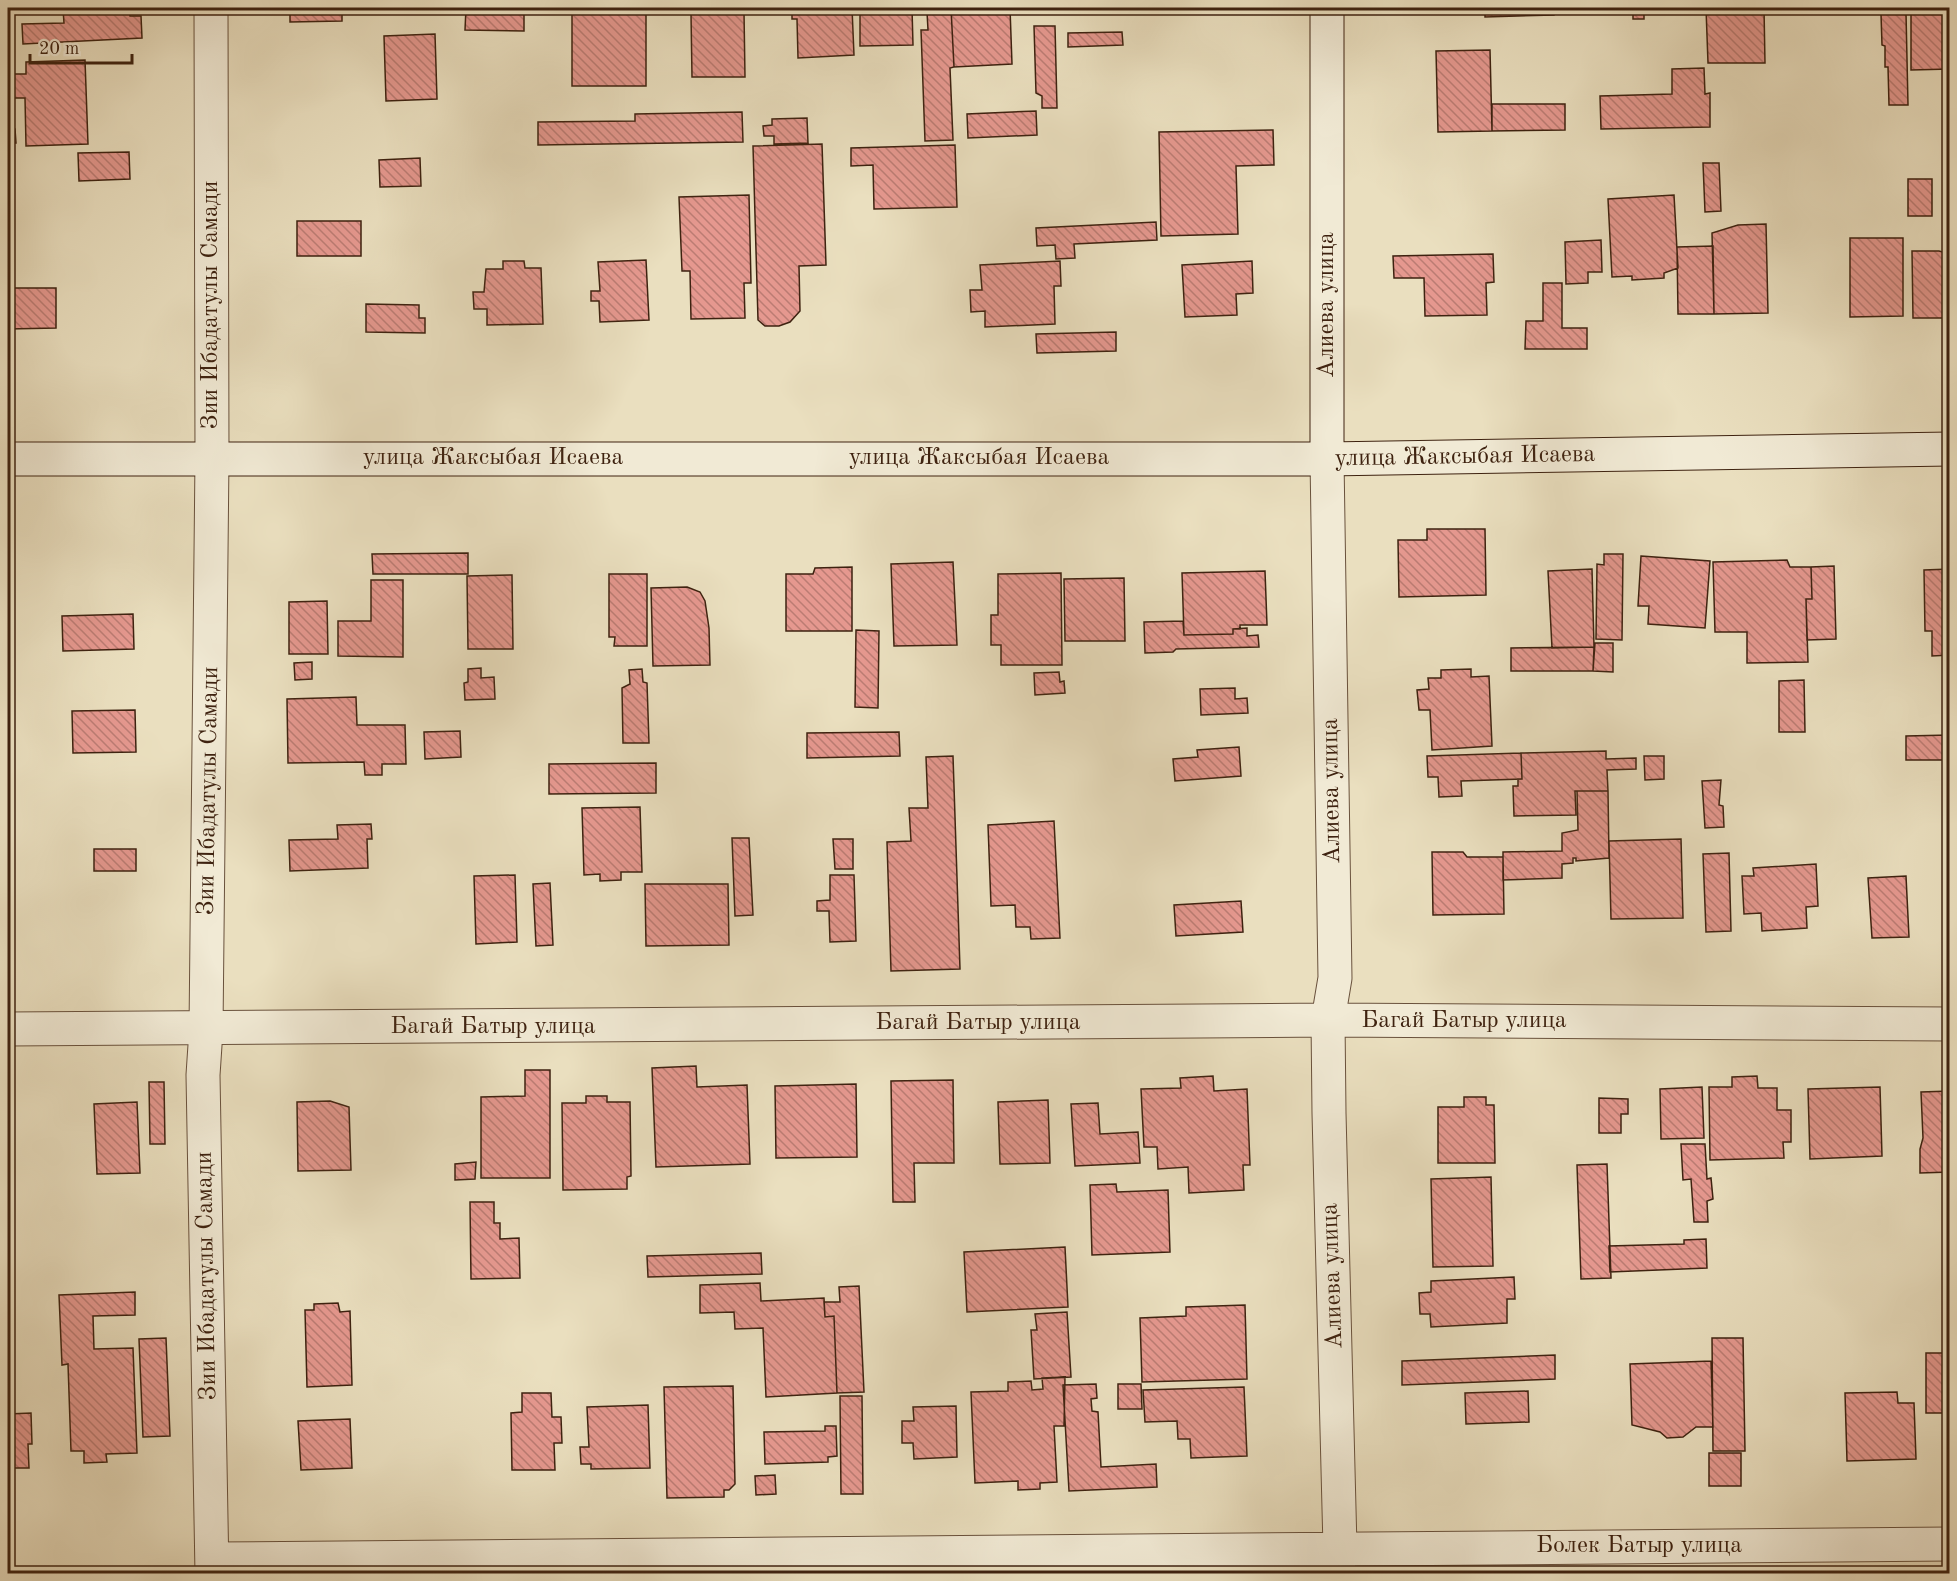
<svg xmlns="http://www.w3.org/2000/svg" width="1957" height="1581" viewBox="0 0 1957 1581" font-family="'Old Standard TT',serif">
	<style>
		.building { fill: url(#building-back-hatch); stroke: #3e2210; stroke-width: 1.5 }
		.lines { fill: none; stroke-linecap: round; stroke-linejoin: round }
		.street-casing { stroke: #69513c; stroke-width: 35 }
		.secondary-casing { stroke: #3e2210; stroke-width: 35 }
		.street { stroke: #f1ead5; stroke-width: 33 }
		.secondary { stroke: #f1ead5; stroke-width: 33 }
		.labels { text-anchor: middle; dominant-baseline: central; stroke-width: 6; stroke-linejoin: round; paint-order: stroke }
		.street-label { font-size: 24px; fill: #3e2210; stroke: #f1ead5 }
	</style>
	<defs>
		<pattern id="building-back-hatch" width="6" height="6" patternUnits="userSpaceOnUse" patternTransform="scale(1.5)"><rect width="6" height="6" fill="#e5988f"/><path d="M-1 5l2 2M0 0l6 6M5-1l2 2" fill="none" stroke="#bb7c73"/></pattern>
	</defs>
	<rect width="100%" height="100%" fill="#eadfbf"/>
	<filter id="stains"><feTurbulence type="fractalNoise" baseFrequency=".00333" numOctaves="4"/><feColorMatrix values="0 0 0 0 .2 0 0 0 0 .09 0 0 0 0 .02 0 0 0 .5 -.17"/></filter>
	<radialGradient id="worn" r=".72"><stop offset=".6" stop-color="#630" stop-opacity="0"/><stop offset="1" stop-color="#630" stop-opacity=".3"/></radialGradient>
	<path class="building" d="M129 8 130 16H141L142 38 23 44 22 24 64 23 63 9Z
		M290 8H342V21L290 22Z
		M466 8H524V31L465 30Z
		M572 8H646V86H572Z
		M690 8H743L744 12 691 14Z
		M792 8H852L854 55 798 58 797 19H792Z
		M860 8H912L913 45 860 46Z
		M914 8H951L954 67 950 68 953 140 925 141 921 30H928L927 12H914Z
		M951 8H1010L1012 64 954 67Z
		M1485 8H1554V15L1485 17Z
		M1633 8H1706L1707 12H1644V19H1633Z
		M1706 8H1764L1765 63H1708Z
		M1842 8H1906L1842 11Z
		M1911 8H1950V69L1911 70Z
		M744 12 745 77H692L691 14Z
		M1906 13 1908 105H1889L1888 67H1885V46L1882 45 1881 14Z
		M1034 26H1055L1057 108H1042V96L1036 93Z
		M1122 32 1123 45 1068 47V33Z
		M435 34 437 99 386 101 384 36Z
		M1490 50 1492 131 1438 132 1436 51Z
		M85 60 88 144 26 146 25 98H14L13 74H26V62Z
		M1704 68 1705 94 1710 93V127L1601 129 1600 96 1672 94V69Z
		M1492 104H1565V130L1492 131Z
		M1036 111 1037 135 968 138 967 114Z
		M742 112 743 142 538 145V122L635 121V114Z
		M807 118 808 143 774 144V136H764L763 126 772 125V119Z
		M15 129 16 143H8V130Z
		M1273 130 1274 165 1236 166 1238 234 1161 236 1159 132Z
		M822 144 826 265 799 266 800 311 790 322 779 326H765L758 320 753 146Z
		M955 145 957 207 874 209 873 165 851 166V148Z
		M129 152 130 179 79 181 78 153Z
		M420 158 421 186 380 187 379 160Z
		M1703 163H1719L1721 211 1705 212Z
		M1908 179H1932V216H1908Z
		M749 195 751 283H744L745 318 691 319 690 271H682L679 197Z
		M1674 195 1678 268 1664 273V278L1632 280V276L1612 277 1608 199Z
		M297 221H361V256H297Z
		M1156 222 1157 240 1074 244 1075 258 1056 259 1055 245 1037 246 1036 228Z
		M1766 224 1768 313 1714 314 1712 233 1738 225Z
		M1850 238H1903V316L1850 317Z
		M1601 240 1602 272H1588V283L1566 284 1565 242Z
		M1713 246 1714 314H1678L1677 247Z
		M1912 251H1939L1950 254V318H1913Z
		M1493 254 1494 282 1486 283 1487 315 1425 316 1424 278H1394L1393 256Z
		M646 260 649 320 600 322 599 301H591V291H600L598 262Z
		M503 261H524L525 268H541L543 324 487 325V309H474L473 292H484L486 269H503Z
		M1060 261 1061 286H1054L1055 324 985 327V311L971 312 970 290H982L980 265Z
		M1252 261 1253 293 1236 294 1237 315 1185 317 1182 265Z
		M1543 283H1562V328H1587V349H1525L1526 321H1543Z
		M8 288H56V328L8 329Z
		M366 304 419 305V318H425V333L366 332Z
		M1116 332V351L1037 353 1036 334Z
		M1427 529H1485L1486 595 1399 597 1398 540H1427Z
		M468 553V574H373L372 554Z
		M1604 554H1623L1622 640 1596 639 1597 564 1604 565Z
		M1641 556 1710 561 1705 628 1648 624 1649 606H1638Z
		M1787 560 1790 567H1811L1812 599H1806L1808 662 1747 663V632H1715L1713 562Z
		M953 562 957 645 894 646 891 564Z
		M1834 566 1836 639 1807 640 1806 599H1812L1811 567Z
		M852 567V631H786V574H813L815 568Z
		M1592 569 1594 647 1552 648 1548 571Z
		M1950 569V655L1932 656V631H1925L1924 570Z
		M1265 571 1267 625H1240V629H1233V634L1184 635 1182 573Z
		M1061 573 1062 665H1001V645H991V615H998V574Z
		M609 574H647V646H614L615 637H609Z
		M512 575 513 649H468L467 576Z
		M1124 578 1125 641H1065L1064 579Z
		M371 580H403V657L338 656V621H371Z
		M687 587 700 592 705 601 709 628 710 665 653 666 651 588Z
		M327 601 328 654H289V602Z
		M133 614 134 649 63 651 62 616Z
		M1183 621 1184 635 1233 634V629L1247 628V636L1258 635 1259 647 1176 649 1173 652 1145 653 1144 622Z
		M856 630 879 631 878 708 855 707Z
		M1595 643H1613V672L1593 671Z
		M1594 647 1593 671H1511V648Z
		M312 662V679L295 680 294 663Z
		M481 668V678L494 677 495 699 465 700 464 683 468 682V669Z
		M642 669 643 682 647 683 649 743H623L622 688 630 684 629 670Z
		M1471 669V677L1489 676 1492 746 1432 750 1430 710H1419L1417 690 1429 689 1428 678H1441V670Z
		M1059 672 1060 682 1064 681 1065 693 1035 695 1034 673Z
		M1804 680 1805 732H1779V681Z
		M1235 688V699L1247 698 1248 713 1201 715 1200 689Z
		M356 697 357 725H405L406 764H382V775H365L364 762 288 763 287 699Z
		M135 710 136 752 73 753 72 711Z
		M460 731 461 757 425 759 424 732Z
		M899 732 900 756 807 758V733Z
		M1950 735V760H1906V736Z
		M1239 747 1241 776 1175 781 1173 759 1198 757 1197 750Z
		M1606 751V759L1636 758V769L1607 770 1608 791H1575L1576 815 1514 816 1513 786H1518V779H1522L1521 753Z
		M1521 753 1522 779 1461 781 1462 796 1439 797 1438 777H1428L1427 756Z
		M953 756 960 969 891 971 887 842 911 841 909 808H928L926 757Z
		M1644 756H1664V779L1645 780Z
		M656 763V793L549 794V764Z
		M1721 780 1719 805 1723 806 1724 827 1705 828 1702 781Z
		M1577 791H1608L1609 858 1576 861V858H1573V863L1562 864V878L1503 880V852L1562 851V833L1578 830Z
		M640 807 642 872H621V880L600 881V874L584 875 582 808Z
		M1054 821 1060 938 1031 939 1030 927H1016L1015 905 991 906 988 825Z
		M371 824 372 839H367L368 868 290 871 289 840 338 839 337 825Z
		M732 838H749L753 915 735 916Z
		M833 839H853V869H835Z
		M1681 839 1683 918 1611 919 1609 841Z
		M94 849H136V871H94Z
		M1432 852H1463L1467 857H1503L1504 914 1433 915Z
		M1729 853 1731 931 1706 932 1703 854Z
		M1816 864 1818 906 1806 907 1807 928 1762 931 1761 913 1744 914 1742 876H1754L1753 868Z
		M515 875 517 942 476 944 474 876Z
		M830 875H854L856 941 830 942 829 911H817V901L830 900Z
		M1906 876 1909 937 1872 938 1868 878Z
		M550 883 553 945 536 946 533 884Z
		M645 884H728L729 945 646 946Z
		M1241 901 1243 932 1176 936 1174 905Z
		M696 1066 697 1087 747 1085 750 1164 656 1167 652 1068Z
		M525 1070H550V1178H481V1097L525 1096Z
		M1213 1076 1214 1091 1247 1089 1250 1165H1243L1244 1190 1189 1193 1188 1167 1158 1169 1157 1147H1144L1141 1089 1181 1088 1180 1078Z
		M1757 1076 1758 1088H1777V1110H1791V1142H1783L1784 1158 1710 1160 1709 1087H1732V1077Z
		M953 1080 954 1163H914L915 1202H893L891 1081Z
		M149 1082H164L165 1144H150Z
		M856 1084 857 1157 776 1158 775 1086Z
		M1702 1087 1704 1138 1661 1139 1660 1089Z
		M1880 1087 1882 1156 1810 1159 1808 1089Z
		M1950 1091V1172L1920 1173V1149L1923 1138 1921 1092Z
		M586 1096H607V1102H630L631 1176 627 1177V1189L563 1190 562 1103H586Z
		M1464 1097H1486V1105H1494L1495 1163H1438V1107H1464Z
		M1599 1098 1628 1099V1114H1621V1133H1599Z
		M1048 1100 1050 1163 1000 1164 998 1102Z
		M330 1101 349 1107 351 1170 298 1171 297 1102Z
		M137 1102 140 1173 97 1174 94 1104Z
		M1098 1103 1100 1134 1138 1132 1140 1163 1075 1166 1071 1104Z
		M1681 1144H1705L1707 1179 1711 1178 1713 1199 1707 1201 1708 1222H1694L1691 1179 1683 1180Z
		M476 1162 475 1179 455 1180V1164Z
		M1607 1164 1611 1278 1581 1279 1577 1165Z
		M1491 1177 1493 1266 1433 1267 1431 1179Z
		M1116 1184 1117 1192 1168 1190 1170 1252 1092 1255 1090 1185Z
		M470 1202H494V1223H500V1239L519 1238 520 1278 471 1279Z
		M1706 1239 1707 1268 1610 1272 1609 1246 1684 1244V1240Z
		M1065 1247 1068 1307 967 1312 964 1252Z
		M761 1253 762 1274 648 1277 647 1256Z
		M1514 1277 1515 1299H1507V1323L1431 1327 1430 1314H1420L1419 1293 1431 1292V1281Z
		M760 1283 761 1301 824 1298 825 1317 834 1316 837 1393 766 1397 763 1328 735 1329 734 1312 700 1313V1285Z
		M859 1286 864 1392 837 1393 834 1316 825 1317 824 1302H840L839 1287Z
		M135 1292V1315L93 1316 94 1349 133 1348 137 1453 106 1454 107 1462 84 1463V1451H71L68 1364 62 1365 59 1295Z
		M338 1303 340 1312 350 1311 352 1385 307 1387 305 1310H314V1304Z
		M1245 1305 1247 1379 1142 1382 1140 1318 1186 1316V1307Z
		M1067 1312 1071 1377 1034 1379 1031 1330H1037L1035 1314Z
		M166 1338 170 1436 143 1437 139 1339Z
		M1712 1338H1743L1745 1451H1713Z
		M1926 1353H1950V1413H1926Z
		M1555 1355V1379L1402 1385V1361Z
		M1711 1361 1713 1427H1696L1683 1437 1667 1438 1660 1432 1632 1425 1630 1364Z
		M1065 1377 1064 1426H1054L1057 1482 1040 1483V1489L1018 1490V1481L975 1483 971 1392 1008 1391V1382L1031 1381 1032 1390 1043 1389 1042 1378Z
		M1096 1384 1097 1398 1091 1399 1092 1411 1098 1412 1101 1467 1156 1464 1157 1487 1069 1491 1063 1385Z
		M1118 1384H1141L1142 1409H1118Z
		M733 1386 735 1484 729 1490H724V1497L667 1498 664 1387Z
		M1244 1387 1247 1456 1191 1458 1190 1439H1178L1177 1421 1145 1422 1143 1390Z
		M1528 1391 1529 1422 1466 1424 1465 1393Z
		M1897 1392 1898 1403H1914L1916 1459 1847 1461 1845 1393Z
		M522 1393H551L552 1417H561L562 1443H554L555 1470H512L511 1413 522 1412Z
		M840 1396H862L863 1494H841Z
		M648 1405 650 1468 591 1469V1464H581L580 1447H589L587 1407Z
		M956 1406 957 1457 914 1459 913 1443H902V1421H914L913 1407Z
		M31 1413 32 1444H28L29 1468H8V1414Z
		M350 1419 352 1468 301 1470 298 1421Z
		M825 1426H836L837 1456 828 1457V1462L765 1464 764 1432 825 1431Z
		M1709 1453H1741V1486H1709Z
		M775 1475 776 1494 756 1495 755 1476Z"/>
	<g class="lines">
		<g class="street-casing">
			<path id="street" d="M211 8 212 458 206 1030 203 1075 212 1574
				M1327 459 1335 978 1328 1020 1329 1113 1340 1548 1338 1574
				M8 1029 1328 1020 1950 1024
				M213 1559 1950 1544"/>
		</g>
		<g class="secondary-casing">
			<path id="secondary" d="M1327 8V459
				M8 459H1327L1950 449"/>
		</g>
		<use href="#street" class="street"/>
		<use href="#secondary" class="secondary"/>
	</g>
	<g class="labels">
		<g class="street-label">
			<text transform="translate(211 305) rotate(-90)">Зии Ибадатулы Самади</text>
			<text transform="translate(1327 305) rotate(-90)">Алиева улица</text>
			<text transform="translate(1465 457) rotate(-1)">улица Жаксыбая Исаева</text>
			<text x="493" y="458">улица Жаксыбая Исаева</text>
			<text x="979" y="458">улица Жаксыбая Исаева</text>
			<text transform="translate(209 791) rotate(-89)">Зии Ибадатулы Самади</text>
			<text transform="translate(1332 791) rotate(-91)">Алиева улица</text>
			<text x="1464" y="1021">Багай Батыр улица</text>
			<text x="978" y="1023">Багай Батыр улица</text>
			<text x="493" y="1027">Багай Батыр улица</text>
			<text transform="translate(207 1276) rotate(-91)">Зии Ибадатулы Самади</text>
			<text transform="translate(1333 1276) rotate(-92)">Алиева улица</text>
			<text x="1639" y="1546">Болек Батыр улица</text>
		</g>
	</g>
	<rect width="1957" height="1581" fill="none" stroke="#eadfbf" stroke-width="30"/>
	<rect x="9" y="9" width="1939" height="1563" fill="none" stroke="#3e2210" stroke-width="3"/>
	<rect x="15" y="15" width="1927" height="1551" fill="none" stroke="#3e2210" stroke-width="1.5"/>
	<path d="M30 54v9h102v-9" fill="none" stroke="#3e2210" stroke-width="3"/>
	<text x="39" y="54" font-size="18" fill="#3e2210" stroke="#f1ead5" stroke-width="4.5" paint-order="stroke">20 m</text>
	<rect width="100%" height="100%" filter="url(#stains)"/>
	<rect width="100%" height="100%" fill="url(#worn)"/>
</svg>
